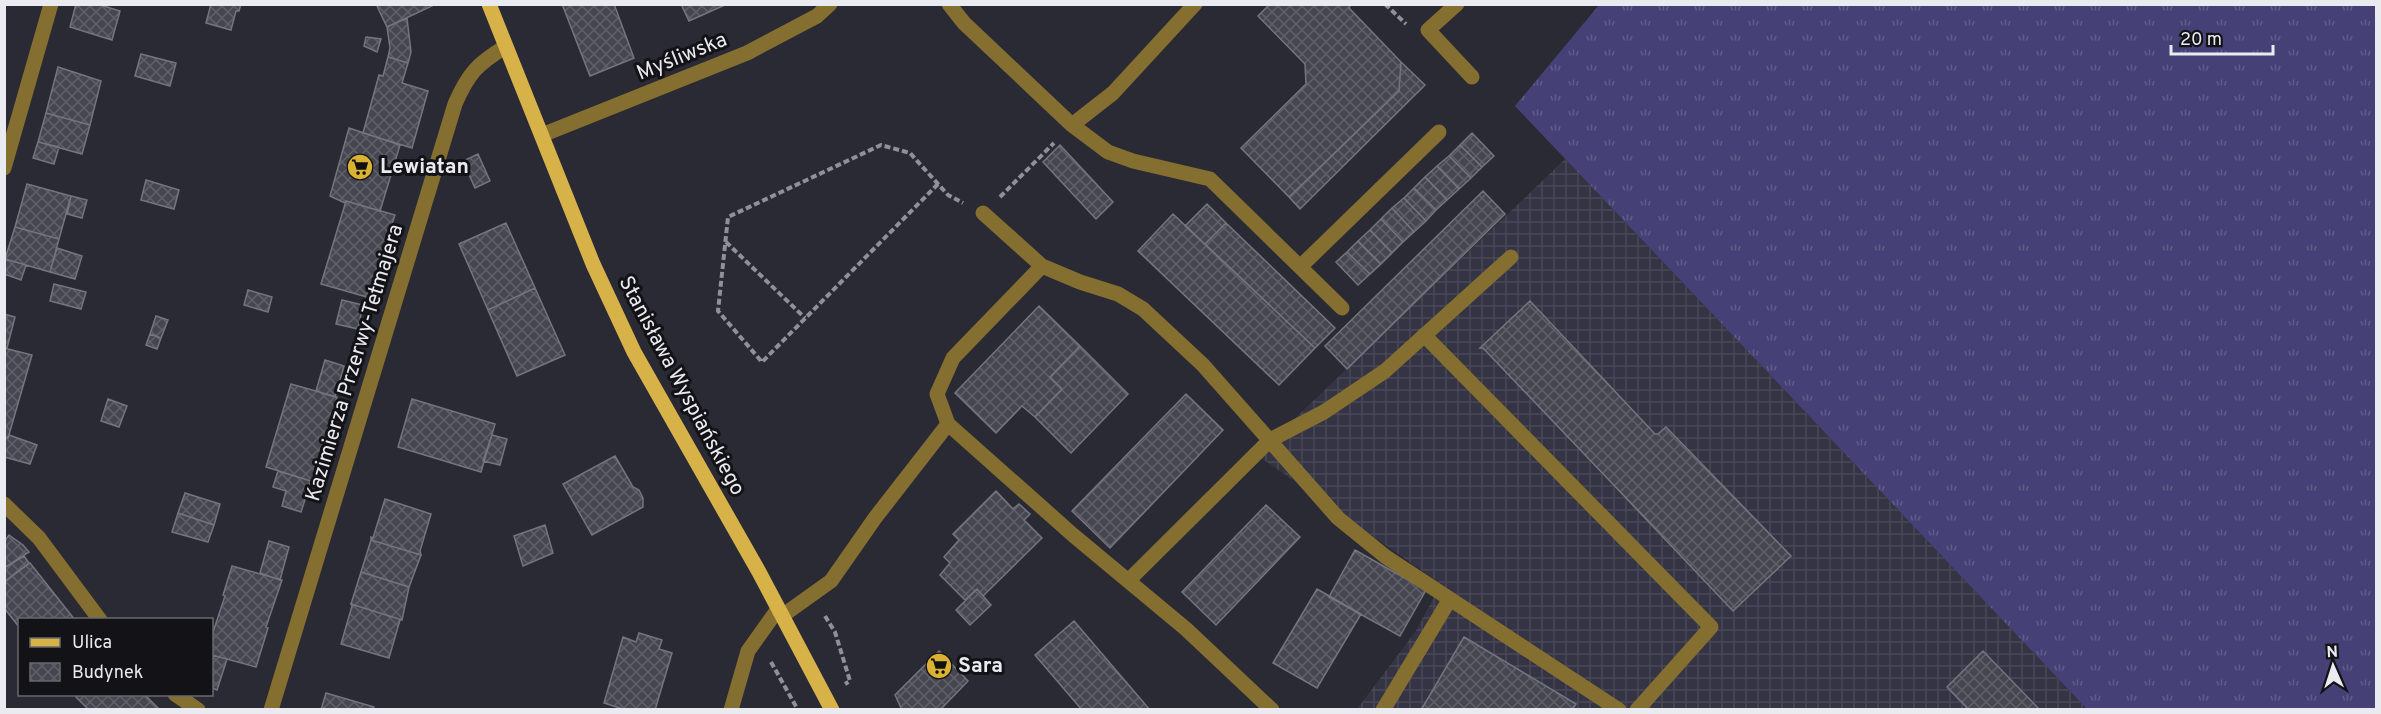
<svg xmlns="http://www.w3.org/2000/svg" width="2381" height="714" viewBox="0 0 2381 714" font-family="Overpass,sans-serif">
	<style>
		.industrial { fill: url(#industrial-grid) }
		.grass { fill: url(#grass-tufts) }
		.building { fill: url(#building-cross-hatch); stroke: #757581; stroke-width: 1.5 }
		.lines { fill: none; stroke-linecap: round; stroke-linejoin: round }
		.path { stroke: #909098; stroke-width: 4; stroke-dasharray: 6 3; stroke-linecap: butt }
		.minor { stroke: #846e30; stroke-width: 15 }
		.major { stroke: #d7b249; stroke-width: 15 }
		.labels { text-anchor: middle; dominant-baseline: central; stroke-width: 6; stroke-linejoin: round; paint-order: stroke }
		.street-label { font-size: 21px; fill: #eaeaf1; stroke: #131317 }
		.poi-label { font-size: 21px; font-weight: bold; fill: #eaeaf1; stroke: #131317; text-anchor: start }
	</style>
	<defs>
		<pattern id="industrial-grid" width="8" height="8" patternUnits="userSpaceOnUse" patternTransform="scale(1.5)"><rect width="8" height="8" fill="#343444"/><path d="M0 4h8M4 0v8" fill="none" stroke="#484856"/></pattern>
		<pattern id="grass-tufts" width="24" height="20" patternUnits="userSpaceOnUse" patternTransform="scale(1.5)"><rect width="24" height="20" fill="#454176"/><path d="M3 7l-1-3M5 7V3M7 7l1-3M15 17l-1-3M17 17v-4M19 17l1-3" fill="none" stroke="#605d8a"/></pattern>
		<pattern id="building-cross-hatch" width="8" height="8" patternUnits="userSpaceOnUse" patternTransform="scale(1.5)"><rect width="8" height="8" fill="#464651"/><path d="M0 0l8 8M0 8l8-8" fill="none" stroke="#61616a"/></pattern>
	</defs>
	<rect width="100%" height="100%" fill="#2a2a34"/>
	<path class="industrial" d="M1565 159 2087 709H1357L1416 631 1441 584 1257 455Z"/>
	<path class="grass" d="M1599 5H2376V709H2087L1515 106Z"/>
	<path class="building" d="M76 4H97L120 11 112 40 70 27Z
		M211 4H241L239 11H236L231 30 206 23Z
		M376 4H431L432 6 387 27Z
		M562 4H614L634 58 590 76Z
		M681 4H727L689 21Z
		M1270 4H1351L1349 8 1401 62 1399 91 1289 197 1241 148 1306 84 1305 64 1258 16Z
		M407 18 411 52 408 63 388 57 390 48 387 27Z
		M366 37 381 39 377 52 364 46Z
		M141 54 176 63 170 86 135 76Z
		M388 57 408 63 402 83 428 91 412 148 363 133 379 75 383 76Z
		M1401 62 1425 85 1300 209 1289 197 1399 91Z
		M58 67 101 81 90 125 46 113Z
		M46 113 90 125 82 154 38 142Z
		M349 128 400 145 380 211 346 201 345 203 330 196Z
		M1472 133 1494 156 1482 167 1460 145Z
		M38 142 59 147 54 164 33 158Z
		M1060 145 1113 202 1096 219 1043 162Z
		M1460 145 1482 167 1471 178 1449 156Z
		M478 154 490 181 475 188 463 161Z
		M1449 156 1471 178 1459 189 1437 166Z
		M1437 166 1459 189 1447 200 1425 177Z
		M1425 177 1447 200 1436 210 1414 188Z
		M146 180 179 190 174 209 141 200Z
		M27 184 71 196 59 239 15 227Z
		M1414 188 1436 210 1426 221 1404 198Z
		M1483 191 1505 214 1347 369 1325 346Z
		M71 196 87 200 82 218 67 214Z
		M1404 198 1426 221 1414 232 1392 208Z
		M346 201 395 215 367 297 321 284Z
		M1207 204 1226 223 1205 244 1185 226Z
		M1392 208 1414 232 1403 242 1381 219Z
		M1173 214 1315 348 1279 385 1138 251Z
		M1381 219 1403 242 1392 253 1370 230Z
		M506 223 535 288 488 310 459 244Z
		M1226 223 1335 328 1315 348 1205 244Z
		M15 227 59 239 50 272 5 259Z
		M1370 230 1392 253 1381 264 1358 241Z
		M1358 241 1381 264 1370 274 1347 252Z
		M57 248 82 256 75 279 50 272Z
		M1347 252 1370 274 1358 285 1336 262Z
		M5 259 26 265 21 280 4 274Z
		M54 284 86 292 81 309 50 301Z
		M535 288 565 355 517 376 488 310Z
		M248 290 272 297 268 312 244 305Z
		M342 300 363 305 358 329 336 324Z
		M1530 301 1655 434H1658L1666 427 1791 556 1733 611 1609 480 1483 348H1480Z
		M1039 306 1080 346 1050 377 1062 389 1035 417 1022 406 996 433 955 393Z
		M4 314 15 317 7 348H4Z
		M156 316 168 320 161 338 150 334Z
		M150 334 161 338 157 349 146 345Z
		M1080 346 1128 394 1071 453 1035 417 1062 389 1050 377Z
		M4 348 32 355 8 438 4 437Z
		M325 360 344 366 335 397 316 391Z
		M291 384 337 397 314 482 266 467Z
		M1186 394 1223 430 1110 548 1072 511Z
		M108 399 127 406 119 427 101 421Z
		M412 399 495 424 481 472 398 447Z
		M9 435 37 445 30 464 4 457V437L8 438Z
		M492 435 507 439 500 465 483 461Z
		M615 456 633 487 639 490 643 498V507L592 535 563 484Z
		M278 471 311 481 301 512 282 506 286 491 273 487Z
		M996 491 1013 509 1019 504 1030 514 1024 520 1042 538 983 596 977 589 965 600 940 575 950 563 944 557 959 540 953 534Z
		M185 493 220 504 214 525 178 513Z
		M385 499 431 514 420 551 421 555 371 540V537L373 538Z
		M1266 505 1300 537 1216 625 1182 592Z
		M178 513 214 525 208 542 172 532Z
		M545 525 553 553 523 566 514 536Z
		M9 535 23 545 29 552 4 568V542Z
		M371 540 421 555 409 587 361 572Z
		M269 541 289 547 280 580 260 573Z
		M1355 550 1426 590 1400 636 1329 597Z
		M24 556 29 563 4 582V568Z
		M30 563 75 620H20V628L4 608V582Z
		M232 566 282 580 266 627 268 628 256 667 212 655V635L225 596 223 595Z
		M361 572 409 587 402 620 351 604Z
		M977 589 991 605 970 625 956 610Z
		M1317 589 1361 614 1317 688 1273 663Z
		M351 604 402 620H400L389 658 341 644 352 606Z
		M1074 621 1150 710H1082L1035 655Z
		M639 633 662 640 659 649 672 653 655 710H626L604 703 623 637 636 642Z
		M1464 637 1576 704 1572 710H1421Z
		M939 651 968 681 940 710H902L895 695Z
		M1983 651 2040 710H1969L1947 687Z
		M212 655 227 659 217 690 212 688Z
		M326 693 374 707 373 710H321Z
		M79 694H144L160 710H89L76 697Z"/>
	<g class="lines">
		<path class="path" d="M1385 4 1406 24
			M938 184 762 362 718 311 728 217 881 145 910 153 948 195 963 203
			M1000 197 1054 143
			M726 242 805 318
			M825 616 835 632 850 681 845 684
			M771 662 798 710"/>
		<path class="minor" d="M949 4 964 23 1072 125 1108 152 1133 161 1210 179 1342 308
			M1457 4 1428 30 1472 77
			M1072 125 1113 93 1195 4
			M542 135 747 53 817 16 830 4
			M4 168 51 4
			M983 213 1042 266 1080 282 1118 294 1143 309 1203 365 1338 518 1386 557 1619 710
			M1300 267 1439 132
			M1424 335 1711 627 1637 710
			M948 424 937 394 953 358 1042 266
			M4 504 39 538 100 620
			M1128 581 1270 440 1324 412 1385 371 1511 257
			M782 616 831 581 875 518 948 424 1073 535 1186 629 1272 710
			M175 694 198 710
			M271 710 455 104C468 74 477 64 505 47
			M731 710 748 651 778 609
			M1383 710 1450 599"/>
		<path class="major" d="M489 4 593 264 634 352 759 572 832 710"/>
	</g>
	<defs>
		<g id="supermarket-disc" transform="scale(1.35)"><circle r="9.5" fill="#dcb233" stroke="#131317"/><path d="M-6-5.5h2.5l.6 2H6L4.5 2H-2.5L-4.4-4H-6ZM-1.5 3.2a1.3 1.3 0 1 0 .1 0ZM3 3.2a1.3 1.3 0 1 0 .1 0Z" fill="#111"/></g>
	</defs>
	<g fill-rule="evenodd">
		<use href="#supermarket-disc" x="360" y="167"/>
		<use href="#supermarket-disc" x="939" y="666"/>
	</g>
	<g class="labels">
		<g class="street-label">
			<text transform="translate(682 57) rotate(-22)">Myśliwska</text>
			<text transform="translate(355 363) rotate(-73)">Kazimierza Przerwy-Tetmajera</text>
			<text transform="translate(681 386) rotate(62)">Stanisława Wyspiańskiego</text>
		</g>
		<g class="poi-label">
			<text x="380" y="167">Lewiatan</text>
			<text x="958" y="666">Sara</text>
		</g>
	</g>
	<rect width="2381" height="714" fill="none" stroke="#eaeaf1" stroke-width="12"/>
	<rect x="18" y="618" width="195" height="78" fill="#131317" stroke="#69696e" stroke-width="1.5"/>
	<rect x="30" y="638" width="30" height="9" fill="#d7b249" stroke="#69696e" stroke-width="1.5"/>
	<text x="72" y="648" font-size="18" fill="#eaeaf1">Ulica</text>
	<rect x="30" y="663" width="30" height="18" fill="url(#building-cross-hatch)" stroke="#69696e" stroke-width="1.5"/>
	<text x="72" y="678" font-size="18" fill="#eaeaf1">Budynek</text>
	<g transform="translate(2333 666) rotate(357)" stroke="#131317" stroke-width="4.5" paint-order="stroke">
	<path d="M0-4.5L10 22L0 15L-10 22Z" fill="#eaeaf1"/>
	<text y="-9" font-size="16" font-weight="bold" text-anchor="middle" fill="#eaeaf1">N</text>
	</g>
	<path d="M2171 45v9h102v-9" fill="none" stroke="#eaeaf1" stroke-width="3"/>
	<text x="2180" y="45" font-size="18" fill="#eaeaf1" stroke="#131317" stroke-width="4.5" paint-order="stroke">20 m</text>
</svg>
